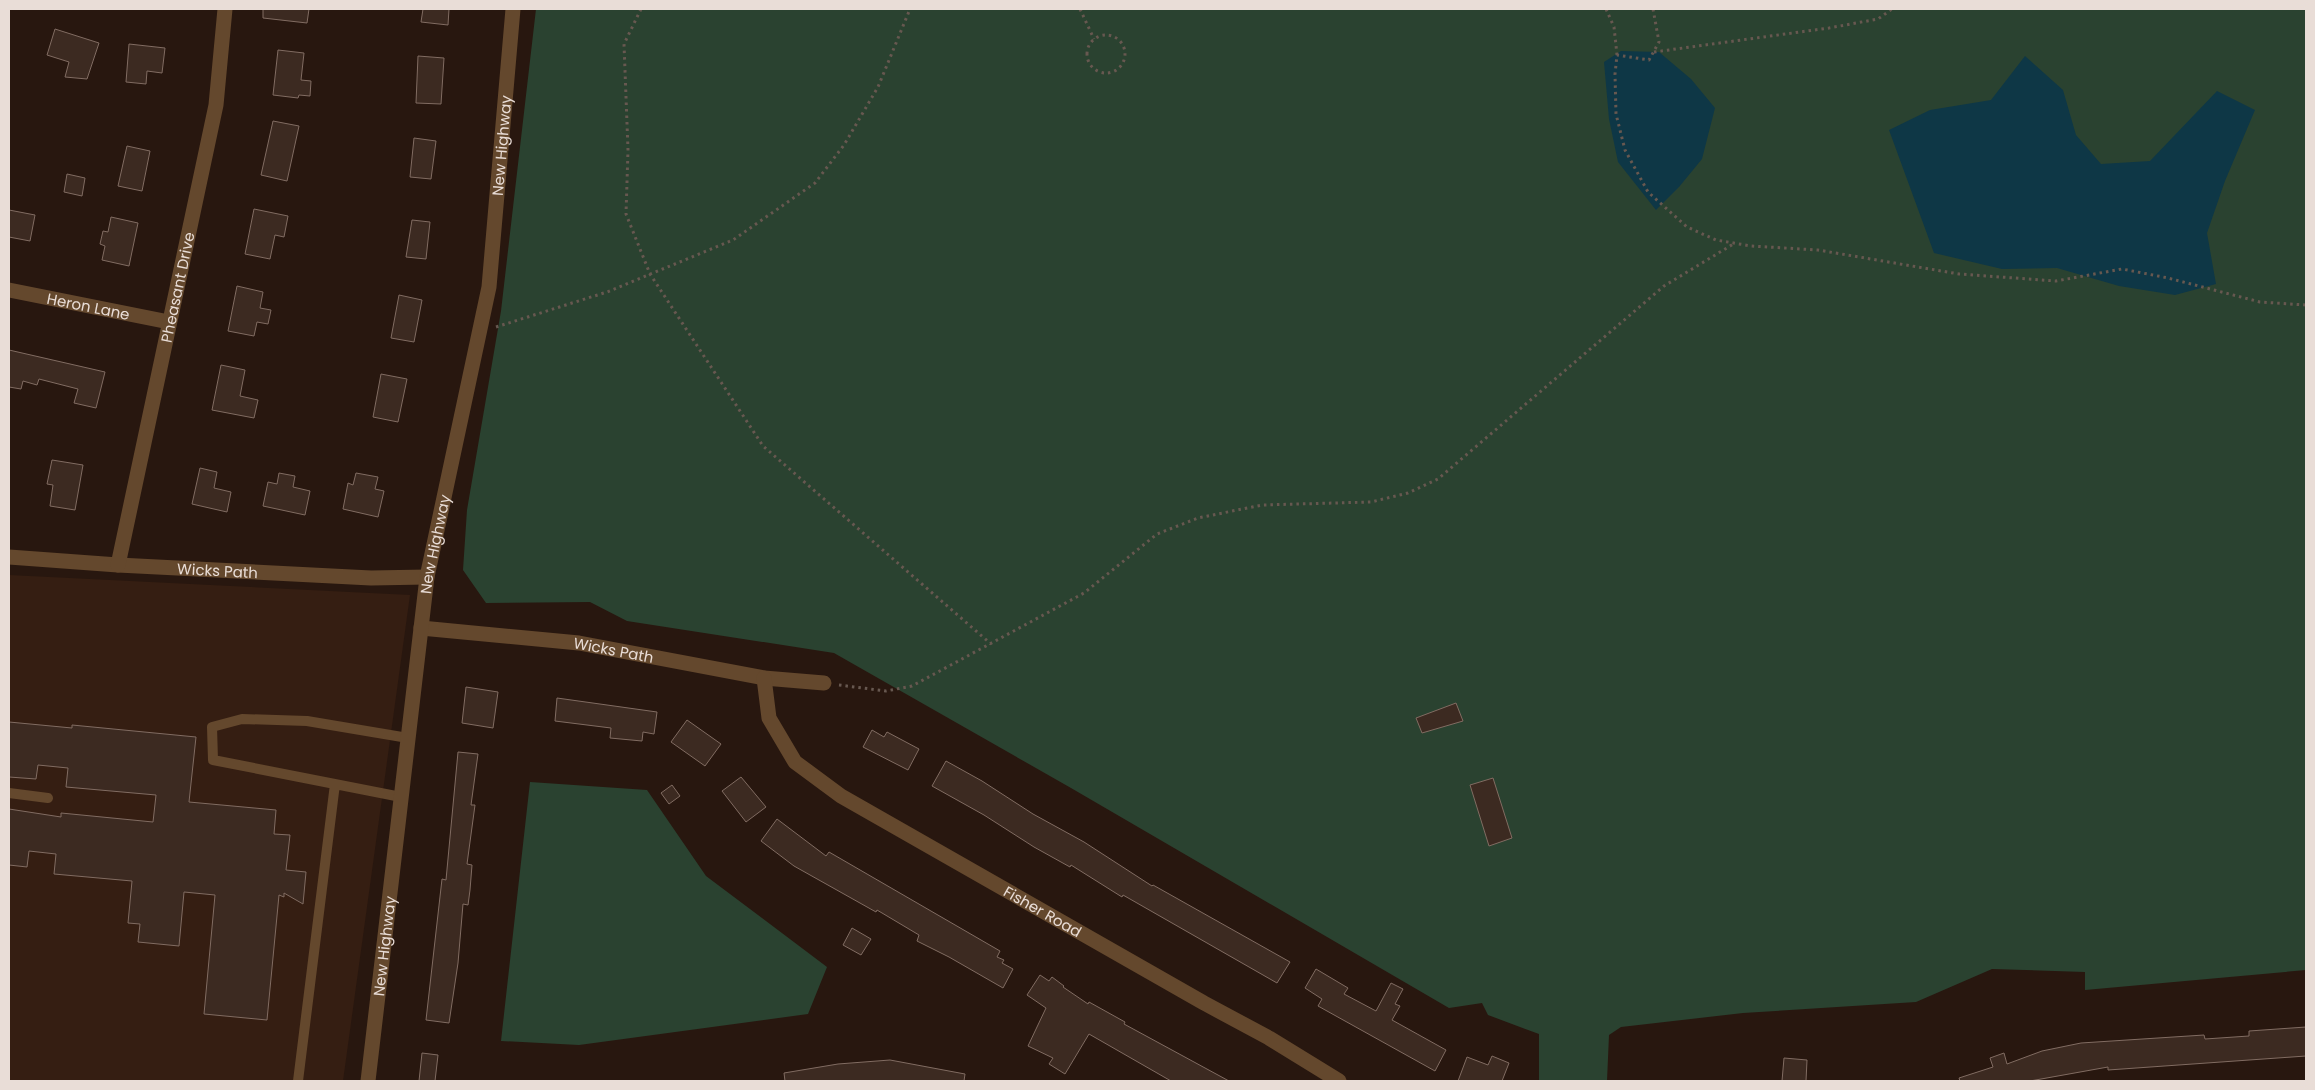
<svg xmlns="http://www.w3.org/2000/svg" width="2315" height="1090" viewBox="0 0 2315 1090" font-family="Poppins,sans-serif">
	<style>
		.built { fill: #351e12 }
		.green { fill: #2a4230 }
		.water { fill: #0e3746 }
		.building { fill: #3c2a21; stroke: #816c62 }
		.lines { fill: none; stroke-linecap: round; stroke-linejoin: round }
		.path { stroke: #675850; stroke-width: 3; stroke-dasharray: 2.5 4; stroke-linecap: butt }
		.service { stroke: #64482d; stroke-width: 10 }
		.minor { stroke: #64482d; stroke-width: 15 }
		.tertiary { stroke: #64482d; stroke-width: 15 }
		.labels { text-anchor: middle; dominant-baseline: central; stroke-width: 4; stroke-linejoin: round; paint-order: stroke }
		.street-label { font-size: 15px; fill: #e9ddd7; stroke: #0b0503 }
	</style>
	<rect width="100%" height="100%" fill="#28170f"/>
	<path class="built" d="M9 575 410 595 343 1081H9Z"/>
	<path class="green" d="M536 9H2306V970L2085 990V972L1992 969 1916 1002 1743 1013 1621 1027 1609 1035 1607 1081H1539V1034L1488 1015 1482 1003 1449 1008 1071 788 834 653 627 621 590 602 486 603 463 570 467 510 501 311Z
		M530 782 647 790 706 876 827 967 808 1014 579 1045 501 1041Z"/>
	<path class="water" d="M1621 51 1659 52 1691 79 1715 108 1702 159 1679 187 1656 210 1618 162 1609 119 1604 62Z
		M2025 56 2063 90 2076 135 2101 164 2150 161 2217 91 2255 110 2225 181 2207 233 2216 284 2175 295 2119 286 2057 268 2002 269 1934 253 1889 130 1930 110 1991 100Z"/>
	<path class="building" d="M263 9H309L307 23 263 18Z
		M423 9H449L448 25 421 22Z
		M55 29 99 43 87 79 65 77 69 62 47 55Z
		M129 44 165 48 162 73 147 71 146 84 126 82Z
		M278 50 304 53 301 80 311 81 310 96 299 95 298 98 273 95Z
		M418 56 444 58 441 104 416 103Z
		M273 121 299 126 287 181 261 175Z
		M414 138 436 141 431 179 410 177Z
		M127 146 150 151 142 191 118 186Z
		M67 174 85 178 82 196 64 192Z
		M254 209 288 216 284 237 275 235 270 259 245 254Z
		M9 210 35 215 30 241 9 237Z
		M111 217 138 223 129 266 102 260 105 246 100 244 103 231 108 232Z
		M412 220 430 222 426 259 406 257Z
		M237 286 263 292 260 308 271 310 268 324 257 322 254 336 228 331Z
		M399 295 422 300 414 342 391 338Z
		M9 350 105 372 96 408 74 403 78 389 39 379 37 385 23 381 21 389 9 387Z
		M221 365 245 370 240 396 258 400 254 418 212 410Z
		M381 374 407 379 398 422 373 417Z
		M52 460 83 465 75 510 50 506 53 485 47 484Z
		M200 468 217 472 214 488 231 492 227 512 192 504Z
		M279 473 295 476 293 487 310 491 305 515 263 506 268 482 277 484Z
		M356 473 378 477 375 489 384 491 378 517 343 509 348 483 353 485Z
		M466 687 498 692 493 728 462 723Z
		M557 698 657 712 654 734 643 732 642 741 610 738 611 728 555 721Z
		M1456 703 1463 721 1422 733 1416 718Z
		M687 720 721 744 705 766 671 742Z
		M9 722 72 728V725L196 737 189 802 276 810 274 834 290 835 286 870 306 872 303 904 284 893V897L279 895 267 1020 204 1014 215 895 184 892 179 946 138 942 140 924 128 923 132 881 54 874 56 854 29 851 27 867 9 865V809L61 817V813L153 822 156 795 66 787 68 768 38 765 36 779 9 777Z
		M872 730 884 737 887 732 919 749 908 770 863 747Z
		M458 752 478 754 471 805H475L467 864 472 865 470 890 468 905 463 904 458 963 449 1023 426 1020 442 879 446 880Z
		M946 761 982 781 1033 814 1084 842 1152 886 1153 885 1290 962 1277 983 1123 895 1122 897 1071 865 1070 867 1034 847 984 815 932 786Z
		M741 777 766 807 746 822 722 791Z
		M1493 778 1512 838 1489 846 1470 785Z
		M672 785 680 796 669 804 661 793Z
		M777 819 826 856 829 852 1000 951 997 957 1004 960 1002 963 1013 969 1003 988 949 957 917 941 919 935 877 910 876 912 794 866 761 841Z
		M852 928 871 939 861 955 843 945Z
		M1316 969 1348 988 1344 994 1376 1011 1391 983 1403 989 1395 1004 1400 1006 1392 1020 1446 1050 1435 1071 1318 1006 1322 999 1305 988Z
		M1040 975 1049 981 1052 977 1064 986 1063 987 1088 1004 1089 1002 1125 1022 1124 1024 1229 1081H1171L1089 1034 1065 1074 1049 1064 1053 1058 1028 1046 1046 1008 1027 995Z
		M2306 1027V1056L2108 1070V1067L2030 1081H1960L1959 1078 1993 1067 1990 1058 2004 1053 2007 1064 2042 1051 2081 1043 2204 1035 2205 1039 2249 1036V1031Z
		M422 1053 438 1055 435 1081H419Z
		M1492 1056 1509 1063 1502 1081H1458L1467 1057 1488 1065Z
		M1784 1058 1807 1060 1806 1081H1782Z
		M890 1060 965 1074 964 1081H785L784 1073 838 1064Z"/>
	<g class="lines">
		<path class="path" d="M641 9 624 44 628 150 626 214 650 274 763 446 991 644
			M1080 9 1094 39
			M1606 9 1614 27 1617 55
			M1653 9 1659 42 1649 60 1617 55 1615 74 1616 114 1625 150 1648 192 1687 227 1716 240 1751 246 1818 250 1959 274 2056 281 2122 269 2168 278 2260 302 2306 305
			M1087 54a19 19 0 1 1 38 0a19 19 0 1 1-38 0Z
			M1654 52 1829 28 1878 19 1892 9
			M496 327 607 292 733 240 815 183 844 145 878 87 910 9
			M839 685 886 691 912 686 1084 593 1157 534 1198 518 1262 505 1371 502 1408 493 1438 479 1664 286 1735 243"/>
		<path class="service" d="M9 793 48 798
			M401 797 213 760 212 727 242 719 307 721 408 738
			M298 1081 335 784"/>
		<g class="minor">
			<path id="s1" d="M9 290 169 322"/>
			<path id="s2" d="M9 557 118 565 371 578 427 577"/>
			<path id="s3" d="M118 565 216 105 225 9"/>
			<path id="s4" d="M421 628 579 643 764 678 824 683"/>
			<path id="s5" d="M764 678 769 718 795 762 841 796 1204 1003 1269 1038 1339 1081"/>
		</g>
		<path class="tertiary" id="s6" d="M368 1081 427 577 489 287 513 9"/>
	</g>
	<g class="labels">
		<g class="street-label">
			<text stroke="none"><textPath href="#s6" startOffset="946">New Highway</textPath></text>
			<text stroke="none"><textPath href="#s3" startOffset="284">Pheasant Drive</textPath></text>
			<text stroke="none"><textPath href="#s1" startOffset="81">Heron Lane</textPath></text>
			<text stroke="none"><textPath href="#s6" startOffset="541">New Highway</textPath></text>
			<text stroke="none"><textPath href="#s2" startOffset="209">Wicks Path</textPath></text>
			<text stroke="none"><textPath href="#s4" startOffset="194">Wicks Path</textPath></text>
			<text stroke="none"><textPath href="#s5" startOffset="381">Fisher Road</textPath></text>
			<text stroke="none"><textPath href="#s6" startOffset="136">New Highway</textPath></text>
		</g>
	</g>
	<rect width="2315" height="1090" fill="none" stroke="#e9ddd7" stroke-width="20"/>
</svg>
